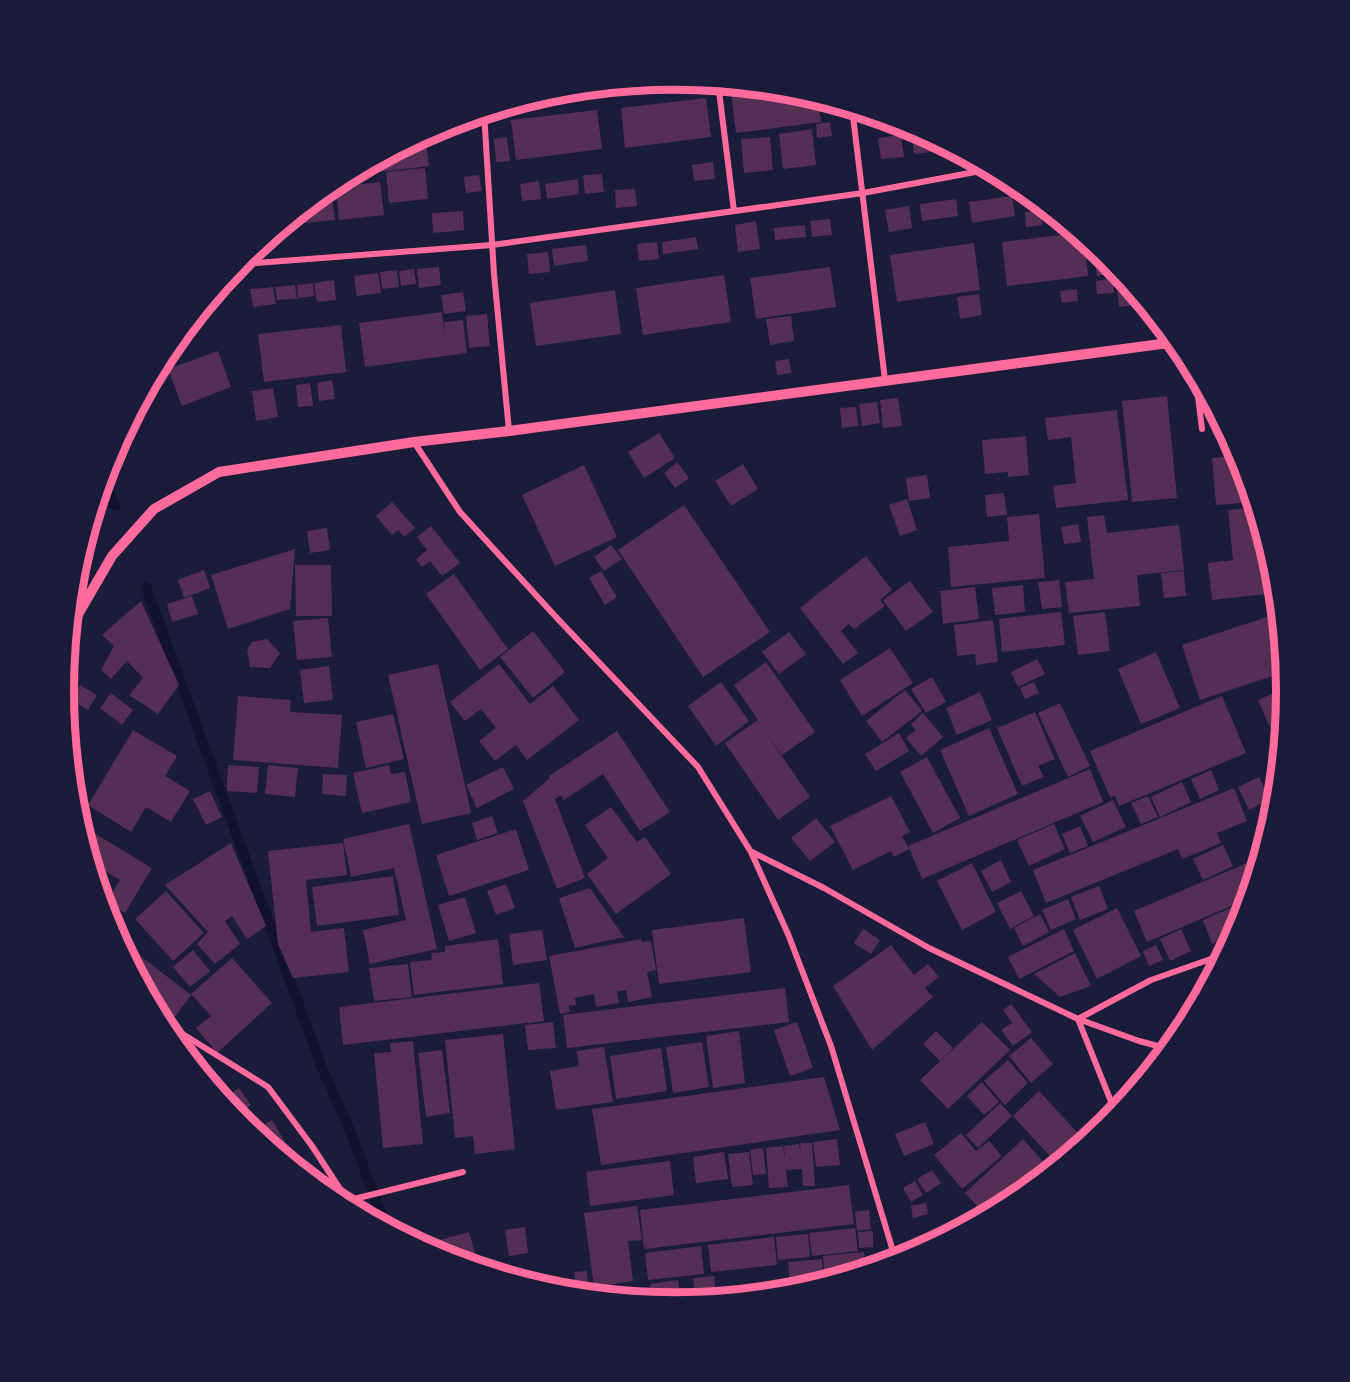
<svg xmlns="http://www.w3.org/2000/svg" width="1350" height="1382" viewBox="0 0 1350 1382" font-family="'Fira Sans Condensed',sans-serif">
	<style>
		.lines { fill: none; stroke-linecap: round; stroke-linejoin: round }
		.stream { stroke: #12122b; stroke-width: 10 }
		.building { fill: #542f53 }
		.minor { stroke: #ff6b9d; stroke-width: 6 }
		.tertiary { stroke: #ff6b9d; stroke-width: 10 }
		.rim { fill: none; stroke: #ff6b9d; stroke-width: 8 }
	</style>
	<rect width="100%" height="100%" fill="#1b1b3a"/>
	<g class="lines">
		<path class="stream" d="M103 477 115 506
			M146 587 322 1068 347 1124 387 1228"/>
	</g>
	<path class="building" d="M770 88 795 91 818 98 821 122 736 133 731 93Z
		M706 98 711 137 625 148 621 108Z
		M597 110 602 149 516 160 511 120Z
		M830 122 832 136 817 138 816 124Z
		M447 124 449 138 430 140V132Z
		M812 129 816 165 783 169 779 134Z
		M425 134 429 166 347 176Z
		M901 135 904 157 881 159 878 138Z
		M507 137 510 161 496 162 494 139Z
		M770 137 773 170 744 173 741 139Z
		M930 137 953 149 914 154 912 139Z
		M713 162 715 179 694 181 692 165Z
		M425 168 428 199 389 203 386 172Z
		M602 174 604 192 585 194 583 175Z
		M479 175 482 191 466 193 464 177Z
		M578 179 579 194 547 199 545 184Z
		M539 181 541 199 522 201 520 184Z
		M380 182 384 215 339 220 336 187Z
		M635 189 637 206 616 208 615 190Z
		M331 190 335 220 295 224 294 215 324 191Z
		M1012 196 1015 216 972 223 969 202Z
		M956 199 958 216 922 221 920 204Z
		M909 206 912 228 889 232 885 210Z
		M1041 210 1042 225 1026 227 1025 212Z
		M463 211 464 230 433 233 432 213Z
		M830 219 832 235 812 237 810 221Z
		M756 221 760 249 738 252 735 225Z
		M805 225 806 237 775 240 774 228Z
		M1077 233 1084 239 1088 276 1007 286 1002 242Z
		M696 237 698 249 663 254 662 242Z
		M657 242 659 259 639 261 637 244Z
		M974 243 980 290 897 302 890 255Z
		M586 245 588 261 554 266 552 249Z
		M548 252 550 272 529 274 527 254Z
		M1107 261 1109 274 1097 276 1095 263Z
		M1113 265 1121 274 1114 275Z
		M439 267 441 285 419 288 417 269Z
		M830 267 836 307 756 319 750 278Z
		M414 269 416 284 401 286 399 271Z
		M397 270 399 287 382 289 380 272Z
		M378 273 381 293 357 296 354 276Z
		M724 275 731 322 643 335 636 288Z
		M1123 277 1145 304 1119 307 1116 278Z
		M1113 278 1114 293 1097 294 1096 281Z
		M334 280 336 300 317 302 314 283Z
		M313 283 314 296 298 298 297 285Z
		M295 285 297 299 277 300 275 287Z
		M273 287 276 304 253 307 250 289Z
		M1077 289 1078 301 1062 303 1060 291Z
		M615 290 621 334 536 346 530 303Z
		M463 292 466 311 444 314 441 295Z
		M979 294 982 315 960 319 957 297Z
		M442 312 445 337 444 322 463 320 467 353 365 367 359 323Z
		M487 314 490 346 469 348 466 316Z
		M791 316 794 341 770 345 766 319Z
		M341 325 346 372 264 382 258 334Z
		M218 351 231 387 182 406 168 369Z
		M789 359 791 373 777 375 775 361Z
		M332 380 335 399 319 401 317 383Z
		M310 383 313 406 298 407 296 385Z
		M273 388 278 417 256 421 252 391Z
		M1167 396 1177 498 1132 502 1122 401Z
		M898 398 902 426 883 428 880 400Z
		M140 400 145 405 129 421Z
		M877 402 880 423 862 426 859 404Z
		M856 407 858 426 842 428 840 408Z
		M1117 410 1128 500 1056 508 1053 486 1076 483 1071 437 1048 440 1045 418Z
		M659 433 675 458 644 478 628 452Z
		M1026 436 1029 475 1008 477V472L985 474 982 440Z
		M1240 456 1254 502 1216 505 1212 458Z
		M677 462 689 478 675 488 664 473Z
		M743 464 758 489 731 506 715 481Z
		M584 465 617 537 555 566 522 495Z
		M927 475 930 498 909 501 906 478Z
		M1004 493 1007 515 987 517 985 495Z
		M907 499 917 530 900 536 889 505Z
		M392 502 415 528 404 537 398 530 392 535 376 516Z
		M684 505 770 632 703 677 618 550Z
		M1256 507 1275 572 1277 593 1212 600 1208 563 1233 560 1228 510Z
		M1039 514 1045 578 951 587 948 547 1009 541 1007 517Z
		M1104 515 1107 533 1179 525 1184 570 1137 575 1140 606 1069 613 1065 582 1094 579 1087 517Z
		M1078 524 1081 542 1064 544 1061 527Z
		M431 526 460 563 442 576 430 561 422 567 416 559 427 550 417 537Z
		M327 528 330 550 310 553 307 531Z
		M611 545 622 559 604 571 594 557Z
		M295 549 290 609 228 629 211 575Z
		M866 556 892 590 880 600 885 606 854 629 849 624 841 631 858 653 843 664 800 608Z
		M295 565H331L332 616H296Z
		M204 570 210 588 184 598 178 580Z
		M601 571 617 597 605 605 589 578Z
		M1184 571 1186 596 1164 598 1161 573Z
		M454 574 508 649 480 670 426 594Z
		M1059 580 1062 607 1042 609 1038 582Z
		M910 581 933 612 906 631 883 600Z
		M1023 585 1025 612 995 615 992 588Z
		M975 587 979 619 943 624 940 591Z
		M192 596 198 614 172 622 167 604Z
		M141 601 179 685 158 714 129 695 143 678 127 661 111 679 101 670 114 646 102 635Z
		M1061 612 1065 645 1002 652 999 619Z
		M1105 612 1110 651 1078 655 1073 616Z
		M1279 613 1285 672 1200 700 1182 645Z
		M328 618 332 657 297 660 293 621Z
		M993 620 998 662 976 665 975 654 957 656 954 625Z
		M533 631 565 672 533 698 500 657Z
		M789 632 806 654 779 674 762 652Z
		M267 639 280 653 270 668 250 667 247 650 252 642Z
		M890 648 913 683 862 716 840 680Z
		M1156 652 1180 708 1141 724 1118 669Z
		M1037 659 1045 674 1018 687 1011 672Z
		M766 662 815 732 782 755 764 730 810 797 778 820 725 743 758 720 734 685Z
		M438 664 471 813 422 824 388 675Z
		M499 664 530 704 553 686 579 720 527 760 516 745 495 761 479 741 496 728 481 709 465 721 450 702Z
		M329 666 333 700 304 703 300 670Z
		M932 677 946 702 926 713 911 689Z
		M721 682 749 721 716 746 688 706Z
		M1034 682 1039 693 1025 699 1020 688Z
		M80 685 97 695 88 710 71 700Z
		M1287 687V691L1280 757 1273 740 1275 739 1258 700Z
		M905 690 922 711 882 742 866 721Z
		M980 692 992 720 957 735 946 708Z
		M111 693 133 710 122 725 100 708Z
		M238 696 291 700 290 712 342 715 338 768 233 760Z
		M1222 696 1246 753 1119 806 1115 796 1110 797 1090 751Z
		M66 699 77 706 70 717 65 713 64 702Z
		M1060 703 1090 766 1068 777 1038 713Z
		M1035 712 1055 759 1038 766 1044 777 1022 786 997 728Z
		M923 713 943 737 921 756 906 738 916 730 911 724Z
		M393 714 404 759 366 768 356 722Z
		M989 728 1018 794 969 816 940 750Z
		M133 730 177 756 165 776 190 791 171 822 146 807 131 832 88 805Z
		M617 731 670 812 640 831 603 774 564 800 561 795 555 799 585 878 557 889 523 801 550 778 549 776Z
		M899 733 909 751 876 771 865 754Z
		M927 757 960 818 933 833 900 772Z
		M228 765 259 767 257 793 227 791Z
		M268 765 298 768 295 797 265 794Z
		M389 765 391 774 405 772 411 802 362 813 353 773Z
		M503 767 514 789 477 808 466 785Z
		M1090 769 1103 802 922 879 908 846Z
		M1211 770 1219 790 1200 799 1191 779Z
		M323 774 347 775 346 796 322 794Z
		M1259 777 1270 799 1249 810 1238 787Z
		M1182 782 1191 802 1160 817 1151 797Z
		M1234 788 1247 821 1217 833 1221 843 1182 859 1178 849 1046 903 1033 870Z
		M210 791 222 817 206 825 193 799Z
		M891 796 910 832 902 836 909 849 894 857 891 851 853 870 830 826Z
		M1148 796 1158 817 1141 824 1131 803Z
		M1113 800 1126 827 1093 842 1080 816Z
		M611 807 637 842 645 837 671 874 616 914 587 874 608 858 585 825Z
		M492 816 498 833 477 840 472 823Z
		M816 818 835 842 810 861 791 838Z
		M409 824 437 949 370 964 363 930 406 920 394 868 351 877 343 839Z
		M1054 824 1065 849 1029 866 1017 840Z
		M1080 826 1088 846 1070 853 1062 834Z
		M84 827 152 868 125 913 107 902 120 880 90 862 81 831Z
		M516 829 529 870 449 896 436 855Z
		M231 843 266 926 247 939 232 916 225 921 240 944 215 964 197 944 208 932 165 885Z
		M343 843 347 875 306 880 311 932 344 928 349 972 293 978 278 944 268 851Z
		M1223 845 1233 866 1203 880 1193 859Z
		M1261 857 1248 899 1147 942 1134 911Z
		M1001 860 1011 882 992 892 981 871Z
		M972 863 996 912 962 930 937 881Z
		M94 873 105 880 99 891Z
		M393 876 399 915 317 926 312 887Z
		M506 884 515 908 496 915 487 891Z
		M1099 886 1108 909 1080 920 1071 897Z
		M590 888 624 937 575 948 559 898Z
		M166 891 204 933 173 961 135 919Z
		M1021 891 1034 916 1010 929 997 903Z
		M465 897 476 933 449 941 438 905Z
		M1068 899 1076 919 1051 930 1042 910Z
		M1242 903 1245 910 1236 934 1212 944 1203 920Z
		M1117 908 1141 956 1097 979 1073 930Z
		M1040 914 1049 932 1023 946 1014 928Z
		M744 918 751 972 659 984 652 930Z
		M863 929 880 940 871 954 854 943Z
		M1064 929 1074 951 1019 979 1008 957Z
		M1181 929 1191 951 1170 961 1160 939Z
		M542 930 547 960 513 965 509 934Z
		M498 939 503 984 414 995 410 962 432 960 431 953 445 952V946Z
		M641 939 642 942 651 941 656 970 647 972 652 997 628 1002 626 990 617 992 619 1003 596 1007 594 994 575 998 576 1005 569 1006 570 1012 560 1014 549 956Z
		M891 945 914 975 928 964 939 977 925 988 933 997 872 1050 833 986Z
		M1156 945 1163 960 1149 966 1143 951Z
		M130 948 191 995 172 1021 152 1005 125 954Z
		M193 950 210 971 190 987 173 967Z
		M1075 953 1091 986 1060 997 1034 974Z
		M232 958 272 1003 217 1053 196 1028 211 1016 191 994Z
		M408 964 412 997 374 1001 369 968Z
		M539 983 544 1021 343 1045 339 1007Z
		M785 988 789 1022 567 1048 563 1015Z
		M1011 1004 1032 1032 1013 1046 1001 1030 1012 1023 1003 1010Z
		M553 1022 556 1048 528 1050 525 1025Z
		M797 1022 813 1068 790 1076 774 1030Z
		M982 1022 1010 1050 948 1109 920 1080Z
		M739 1031 745 1083 713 1088 706 1036Z
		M936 1031 953 1048 940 1061 923 1044Z
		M503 1034 515 1149 475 1154 473 1136 455 1138 445 1040Z
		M1031 1038 1053 1064 1031 1083 1009 1056Z
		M413 1041 423 1144 383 1148 374 1053 391 1052 390 1043Z
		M702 1042 709 1087 673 1093 666 1047Z
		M604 1047 613 1102 556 1110 550 1071 579 1066 577 1051Z
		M661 1048 667 1091 616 1099 610 1056Z
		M442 1050 450 1113 426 1117 418 1053Z
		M184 1052 216 1076 210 1084 184 1053Z
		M1008 1060 1028 1083 1005 1105 984 1081Z
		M824 1077 840 1130 601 1165 592 1109Z
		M982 1082 999 1102 984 1115 967 1096Z
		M239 1088 251 1105 236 1115 224 1098Z
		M1039 1091 1077 1132 1084 1143 1058 1165 1013 1116Z
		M1000 1103 1012 1116 978 1148 966 1135Z
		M272 1120 303 1173 252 1132Z
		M925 1122 934 1144 904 1156 895 1134Z
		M961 1133 976 1151 989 1141 1002 1156 962 1189 934 1155Z
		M837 1139 840 1165 816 1167 813 1142Z
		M1023 1139 1049 1168 1014 1200 986 1216 965 1193Z
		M800 1143H812L815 1186H803L802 1169 786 1170 788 1187 769 1188 766 1148 783 1146 785 1159 784 1146 799 1144 801 1157Z
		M763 1148 766 1174 753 1175 750 1150Z
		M724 1152 728 1179 696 1183 693 1157Z
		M749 1152 753 1185 732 1187 728 1154Z
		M670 1161 674 1195 590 1206 586 1172Z
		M932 1170 941 1183 926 1193 917 1179Z
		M915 1181 923 1195 911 1202 903 1188Z
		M849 1185 854 1224 644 1249 640 1210Z
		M926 1203 928 1214 913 1218 911 1206Z
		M637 1206 642 1240 628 1241 633 1281 594 1287 584 1213Z
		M869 1210 871 1229 857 1231 855 1212Z
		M525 1227 528 1253 509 1256 505 1230Z
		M855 1228 858 1251 812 1256 809 1233Z
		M873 1231V1247L859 1248 858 1232Z
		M469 1232 479 1266 476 1267 440 1256 436 1241Z
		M808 1234 810 1257 778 1260 776 1237Z
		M774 1237 777 1265 711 1272 708 1245Z
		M701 1246 704 1274 648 1280 645 1253Z
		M864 1252 865 1270 842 1274V1277L825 1282 823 1256Z
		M822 1259 823 1277 809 1279 810 1287 790 1288 788 1262Z
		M587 1271 589 1293H577L574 1272Z
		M714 1276 716 1294 695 1296 693 1278Z
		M678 1280 681 1302 653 1301 650 1284Z"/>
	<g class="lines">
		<path class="minor" d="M718 83 734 211
			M852 108 885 380
			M484 112 494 274 509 431
			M256 263 492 245 863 193 991 169
			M1195 372 1202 429
			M414 442 460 512 556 617 698 767 751 852 788 934 831 1046 896 1261
			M752 852 824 888 929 948 1078 1019 1139 1041 1169 1049
			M160 1020 268 1087 312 1146 342 1192 354 1199 463 1172
			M1116 1114 1078 1019 1151 980 1225 954"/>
		<path class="tertiary" d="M69 630 112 556 154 509 219 472 414 442 509 431 1176 342"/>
	</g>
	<path d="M0 0H1350V1382H0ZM74 691a601 601 0 1 1 1202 0a601 601 0 1 1-1202 0Z" fill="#1b1b3a" fill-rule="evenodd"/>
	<path class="rim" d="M74 691a601 601 0 1 1 1202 0a601 601 0 1 1-1202 0Z"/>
</svg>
